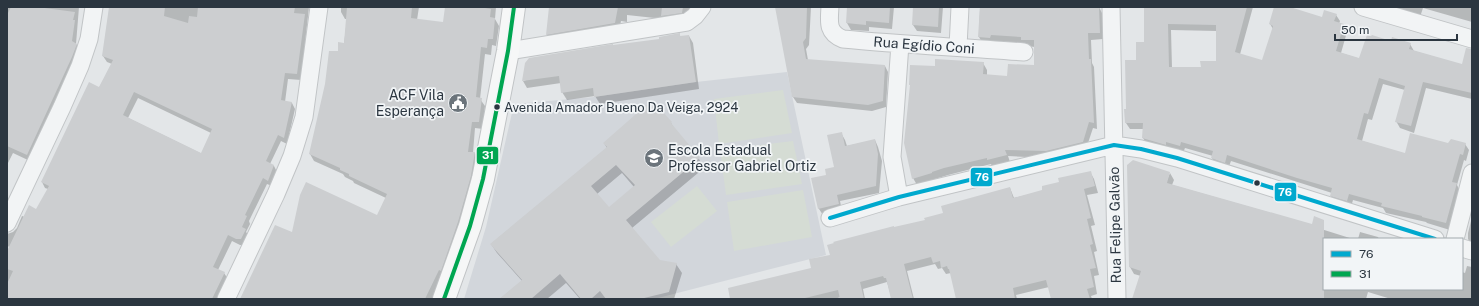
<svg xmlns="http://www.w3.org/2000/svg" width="1479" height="306" viewBox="0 0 1479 306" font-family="'Public Sans',sans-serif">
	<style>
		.built { fill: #d2d6db }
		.green { fill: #d5dcd4 }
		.shadow { fill: #0003; fill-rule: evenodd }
		.building { fill: #ccced0; fill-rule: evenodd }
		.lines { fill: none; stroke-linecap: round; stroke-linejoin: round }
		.minor-casing { stroke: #c1c4c6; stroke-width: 19 }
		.major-casing { stroke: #c0c3c5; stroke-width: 24 }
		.minor { stroke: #f2f4f5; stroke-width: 17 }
		.major { stroke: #f6f7f7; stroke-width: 22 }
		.bus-1-casing { stroke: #f2f5f7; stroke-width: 7 }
		.bus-2-casing { stroke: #f2f5f7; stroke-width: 7 }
		.bus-1 { stroke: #00a9ce; stroke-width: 4 }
		.bus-2 { stroke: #00a651; stroke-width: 4 }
		.bus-dot { fill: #2b3640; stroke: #f2f5f7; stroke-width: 1.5 }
		.labels { text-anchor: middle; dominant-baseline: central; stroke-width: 3.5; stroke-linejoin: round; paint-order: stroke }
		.bus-label { font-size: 13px; fill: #2b3640; stroke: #f2f5f7; text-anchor: start }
		.street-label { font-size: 14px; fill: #2b3640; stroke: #f2f5f7 }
		.poi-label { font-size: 14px; fill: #2b3640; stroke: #f2f5f7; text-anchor: end }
		.line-badge { stroke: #f2f5f7; stroke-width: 1.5 }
		.badge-label { font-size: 11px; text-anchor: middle; font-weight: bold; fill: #fff }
	</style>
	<rect width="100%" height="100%" fill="#e3e6e8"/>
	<path class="built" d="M787 72 826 255 654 299H464L486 227 514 104 594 97 696 82Z"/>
	<path class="green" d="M783 90 792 133 719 144 714 99Z
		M793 141 802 184 726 195 720 150Z
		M697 186 717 211 671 247 651 222Z
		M803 190 812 237 734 251 727 202Z"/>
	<path class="shadow" d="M7 7H79L76 44 80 51 30 161 13 153 7 165Z
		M110 7H309L301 80 288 79 285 102 292 103 295 109 287 144 281 141 270 164 274 166 277 172 272 186 267 184 249 221 250 224 246 232 249 236 245 245H240L232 241 218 270 224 273 228 279 218 299H7V253L10 247 7 246V234L13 232 17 228 22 216 25 217 37 210 48 189 45 188 42 182 99 88 112 64 107 62 103 56ZM138 98 211 133 202 154 128 118Z
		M341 7H419L417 20 444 23 446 7H496L495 19 499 26 496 46 492 45 491 55 485 54 480 99 485 106 483 129 475 128 473 153H475L479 160 443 277 433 299H240L292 234 378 216 386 198 354 183 353 181 345 177 343 174 314 161 310 154 339 52 344 44 347 19H345L341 12Z
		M550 7H698L666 23 664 19 627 15V22L621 21 619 31 551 42 547 35Z
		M776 7H811L809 45 806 49 808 60 885 66 888 72 886 107 872 111 797 103 793 97Z
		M848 7H894L892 29 869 27V31L851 30 847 23Z
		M914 7H943L941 33 917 31 913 25Z
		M980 7H1099L1102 13 1103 39 1091 40 1092 63 1094 67 1097 129 1093 128 1086 149 1050 158 1008 156 1010 162 992 166 991 164 948 175 935 179V180L917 185 913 178 936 68 983 63 987 70V76L1008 77 1035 66V47L1026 46 1024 43 994 41V44H983L979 37Z
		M1145 7H1253L1236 69 1263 62 1273 29 1270 24 1275 7H1293V9L1323 18 1336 15 1340 21 1339 24 1344 25 1347 32 1341 53 1360 59 1392 42 1410 44 1414 51 1462 65 1472 54V99L1426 88 1414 133 1400 128 1396 121 1405 90 1383 84 1372 120 1368 119 1362 141 1405 154 1449 144H1465L1469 150 1466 161 1464 160 1457 185 1460 191 1450 230 1427 223 1426 222 1386 213 1383 208 1353 200 1351 207 1335 202 1331 196 1332 193 1231 161 1228 169 1216 165 1212 158 1213 156 1185 148 1183 153 1147 144 1143 138 1144 129H1130L1126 123 1137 61 1145 43ZM1171 30 1217 31V62L1202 68H1172Z
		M1385 7H1472V22L1423 8 1420 17Z
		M679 34 681 37 689 36 693 43 699 89 600 104 595 96 567 100 562 92 561 83 527 88 523 81Z
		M671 123 675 130 699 159 704 168 632 228 659 261 676 264 682 273 674 299H580L566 283 547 299H500L522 281 497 253 491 244 607 148 604 143ZM622 173 634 187 609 209 597 194Z
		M841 133 845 140 847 146 875 140 878 147 882 161 879 193 840 201 842 211 823 215 819 209 812 179 827 176 835 168Z
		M1090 172 1094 179 1098 193 1087 195 1095 225 1091 226 1097 251 1094 252 1099 275 1094 276 1097 294 1091 296 1092 299H1052L1049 287 1016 295 1017 299H954L957 298 951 273 946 274 942 268 938 269 935 264 907 271 914 299H892L887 282 863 289 865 299H841V297L834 299H731L813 269 831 255 894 228 926 221 1010 188 1014 198 1044 191 1060 183Z
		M1170 173 1174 180 1172 185 1267 212 1353 239H1324V289H1462V272L1465 273 1467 266 1472 267V299H1391L1368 292 1366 299H1133L1141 276 1134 274 1130 267Z
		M1472 217V245L1468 239V233Z
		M1360 232 1378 237 1379 239H1358Z"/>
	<path class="building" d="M11 7H37L75 12 73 20H75L72 41 77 44 72 57 27 155 7 146V15Z
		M109 7H165L164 16 188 23 189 16 197 17 198 7H295L294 13 305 14 297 74 285 73 281 100 292 102 284 138 278 135 266 161 274 165 268 181 263 178 245 215 247 216 242 227 246 229 241 239H236L228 235 213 267 225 272 212 299H7V284L13 271 7 269V251L29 205 36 209 49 186 41 182 89 82 99 87 113 60 102 56ZM134 92 212 129 201 153 123 115Z
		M347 7H412L411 18 443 22 445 7H479L491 9 490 17 495 18 493 39H488L487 48 481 47 476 97 482 98 479 122H472L468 152H475L471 176 458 222 441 271 439 270 425 299H240L275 225 292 232 300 195 306 182 377 215 387 194 349 176V174L340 170V168L309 154 325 84 329 51H338V42L344 43Z
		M549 7H618L615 23 546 35Z
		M662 7H683L682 13 661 16Z
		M775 7H807L806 38 803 42 806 59 885 65 883 101 868 105 792 97Z
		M847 7H890L889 23 866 21V25L846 23Z
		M913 7H939L938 27 912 25Z
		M980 7H1099L1100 33H1088L1089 59H1091L1094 123 1089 122 1083 142 1046 151 1005 150 1007 155 987 160V158L944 168 932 172V173L912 179 904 143 910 85H909L910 65 935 66V59L984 62 983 74 1007 76 1008 64 1034 65V40H1021V37L991 35 990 38 978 37Z
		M1144 7H1247L1235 52 1262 60 1273 26 1269 24 1274 7H1290L1322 17 1324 10 1337 14 1334 21 1344 24 1336 51 1359 58 1367 35 1371 36 1372 35 1391 41 1392 37 1411 43 1409 49 1462 64 1466 48 1472 49V93L1423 82 1411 126 1395 122 1405 86 1379 78 1368 114 1364 113 1357 139 1405 153 1410 133 1448 143 1451 139 1466 143 1463 155 1460 154 1452 182 1457 183 1446 223 1422 217V216L1381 206 1382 203 1349 194 1347 201 1330 196 1332 188 1297 178 1227 155 1225 163 1211 158 1213 151 1181 142 1180 146 1166 142V145L1142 138 1143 123H1125L1124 109H1126L1125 60H1136V42H1144ZM1168 24 1216 25V61H1200L1201 67H1169Z
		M680 33V36L689 35 696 82 594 97 593 88 561 93 559 76 522 81 525 63 529 58 613 44V45L659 39V37Z
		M652 100 672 122 671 123 700 158 626 220 660 260 677 263 669 292 640 299H606L600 291 591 299H581L560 274 531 299H499L522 280 490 244 607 147 603 143ZM616 165 635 185 609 207 591 186Z
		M842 132 845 146 875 139 878 154 876 186 837 195 839 204 818 209 811 178 826 175 825 169 834 167 827 135Z
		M1133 160 1170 172 1167 183 1312 224 1314 216 1324 220V299H1132L1141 271 1129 267 1127 165Z
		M1091 171 1095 186 1084 189 1091 218 1087 219 1093 244 1090 245 1096 268 1090 269 1094 287 1087 289 1090 299H1051L1046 280 1013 288 1015 299H956L949 269H948L947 266 941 268 940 261 933 263 931 257 904 264 913 299H891L886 278H884L883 276 860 282 864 299H840L838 290 801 299H730L728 288 811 268 809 259 830 255 827 245 834 243 833 242 894 226V227L925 220 924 218 943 213 941 206 1010 187 1013 198 1042 190V186L1059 182 1058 178Z"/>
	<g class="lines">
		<g class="minor-casing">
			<path id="minor" d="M830 7C829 22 827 33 843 39 903 45 964 47 1024 52
				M1111 7 1117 299
				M1363 7 1472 39
				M958 47 960 7
				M508 51 687 22 695 16 702 7
				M899 197 892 157 900 44
				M830 218 899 197 1114 145 1141 149 1177 158 1435 239
				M7 223 62 107 80 66 89 39 94 7
				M1455 239 1472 173
				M1462 248 1472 251
				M226 299 276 194 292 156 304 117 319 7"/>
		</g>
		<g class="major-casing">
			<path id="major" d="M444 299 470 226 483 179 508 51 514 7"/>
		</g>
		<use href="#minor" class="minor"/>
		<use href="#major" class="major"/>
		<g class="bus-1-casing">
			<path id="bus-1" d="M830 218 899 197 1114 145 1141 149 1177 158 1435 239"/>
		</g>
		<g class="bus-2-casing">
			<path id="bus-2" d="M444 299 470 226 483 179 508 51 514 7"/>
		</g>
		<use href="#bus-1" class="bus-1"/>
		<use href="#bus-2" class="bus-2"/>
	</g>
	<defs>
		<g id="civic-disc" transform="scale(1)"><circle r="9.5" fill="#6b747b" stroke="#f2f5f7"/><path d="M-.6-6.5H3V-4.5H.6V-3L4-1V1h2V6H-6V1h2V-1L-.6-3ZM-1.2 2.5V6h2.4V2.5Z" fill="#fff"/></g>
		<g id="school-disc" transform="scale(1)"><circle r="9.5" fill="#6b747b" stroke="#f2f5f7"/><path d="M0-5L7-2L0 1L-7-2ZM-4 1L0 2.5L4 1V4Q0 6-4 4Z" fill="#fff"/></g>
	</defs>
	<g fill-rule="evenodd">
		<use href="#civic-disc" x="458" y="103"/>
		<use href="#school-disc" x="654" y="158"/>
	</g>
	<g class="bus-dot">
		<circle cx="497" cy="107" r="3.5"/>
		<circle cx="1257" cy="183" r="3.5"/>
	</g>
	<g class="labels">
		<g class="bus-label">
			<text x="504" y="107">Avenida Amador Bueno Da Veiga, 2924</text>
		</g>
		<g class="street-label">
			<text transform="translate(924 45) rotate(4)">Rua Egídio Coni</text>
			<text transform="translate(1115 225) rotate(-91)">Rua Felipe Galvão</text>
		</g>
		<g class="poi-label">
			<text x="444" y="95">ACF Vila<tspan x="444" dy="16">Esperança</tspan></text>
			<text x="668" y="150" text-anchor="start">Escola Estadual<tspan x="668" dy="16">Professor Gabriel Ortiz</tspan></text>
		</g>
	</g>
	<g class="line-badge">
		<rect x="476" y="146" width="23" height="19" rx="4" fill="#00a651"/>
		<rect x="970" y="167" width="23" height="20" rx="4" fill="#00a9ce"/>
		<rect x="1274" y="182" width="23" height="20" rx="4" fill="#00a9ce"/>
	</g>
	<g class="badge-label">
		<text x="488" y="159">31</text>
		<text x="982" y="181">76</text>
		<text x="1285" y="196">76</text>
	</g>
	<rect width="1479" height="306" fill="none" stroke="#2b3640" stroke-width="16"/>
	<rect x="1323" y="238" width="140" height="52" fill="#f2f5f7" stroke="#a2a9ae"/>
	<rect x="1331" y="251" width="20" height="6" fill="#00a9ce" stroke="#a2a9ae"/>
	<text x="1359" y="258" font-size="12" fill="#2b3640">76</text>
	<rect x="1331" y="271" width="20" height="6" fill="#00a651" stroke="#a2a9ae"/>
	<text x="1359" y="278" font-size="12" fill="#2b3640">31</text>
	<path d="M1335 34v6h122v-6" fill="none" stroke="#2b3640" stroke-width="2"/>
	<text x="1341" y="34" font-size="12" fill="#2b3640" stroke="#f2f5f7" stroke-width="3" paint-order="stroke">50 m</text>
</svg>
